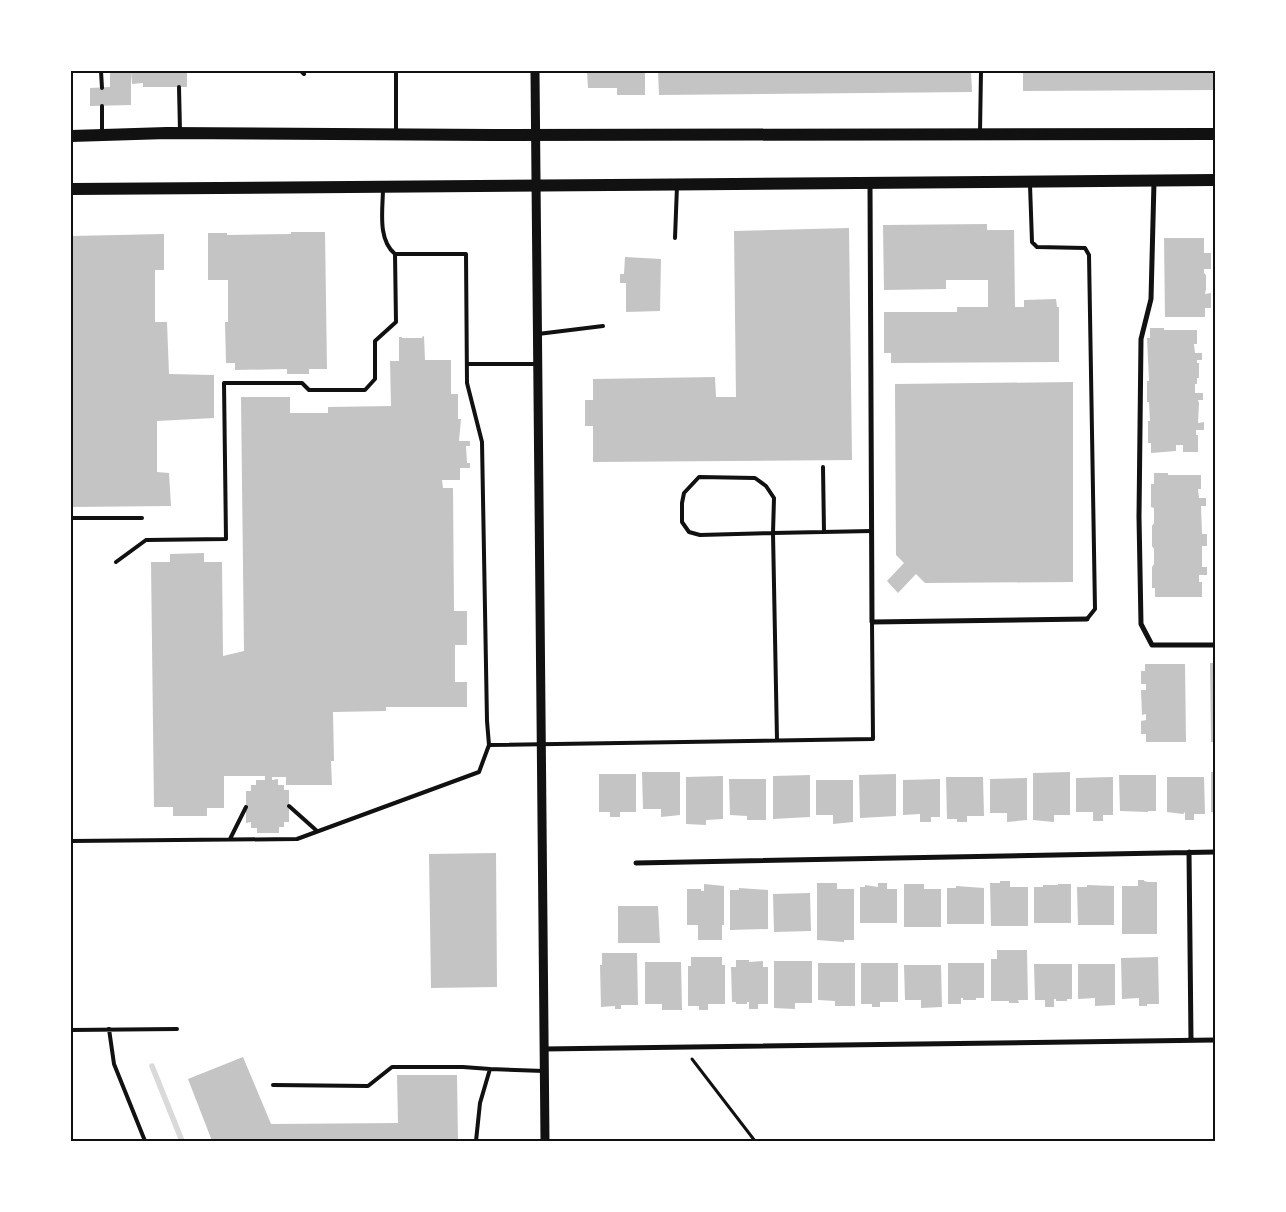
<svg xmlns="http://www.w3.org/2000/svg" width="1286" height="1212" viewBox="0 0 1286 1212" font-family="Jost,sans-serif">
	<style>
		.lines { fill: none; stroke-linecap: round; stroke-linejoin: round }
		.stream { stroke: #d9d9d9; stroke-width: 5.5 }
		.building { fill: #c4c4c4 }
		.path { stroke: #111; stroke-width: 3 }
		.service { stroke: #111; stroke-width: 4 }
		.minor { stroke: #111; stroke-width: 5 }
		.tertiary { stroke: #111; stroke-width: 9 }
		.primary { stroke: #111; stroke-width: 12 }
		.neatline { fill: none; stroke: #111; stroke-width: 2 }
	</style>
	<rect width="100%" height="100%" fill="#fff"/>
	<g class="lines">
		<path class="stream" d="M152 1066 182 1141"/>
	</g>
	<path class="building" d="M110 71H131V105L90 106V88L110 87Z
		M131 71H187V87H143V83L132 84Z
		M587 71H645V95H617V88H588Z
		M658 71H971L972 92 659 95Z
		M1023 71H1215V90L1023 91Z
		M987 224V230H1014L1015 307H1024V300L1056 299 1057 307H1059V362L891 363V353H884V312H957V307H988V280H946V289L884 290 883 225Z
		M849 228 852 460 593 462V426H585V400H593V379L715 377 716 397H736L734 231Z
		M291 232H325L327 369H309V374H287V369L235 370V363H226L225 322H228V280H208V233H227V235L291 234Z
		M164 234V270H155V322H167L169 374 214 375V418L157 421V472L169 473 171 506 71 507V236Z
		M1164 238H1204V253H1211V269H1204V273L1206 275V289L1205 294 1211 293V308H1205V317H1165Z
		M625 257 661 259 660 311 626 312V283H620V274H624Z
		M1150 328H1164V330H1197V344H1194L1195 353H1202V360H1197V363H1199V378H1197V384H1195V393H1203V400H1198L1199 403 1198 423 1204 422V430H1196V435H1198V452H1183V445H1176V451L1151 453V443H1148V421H1150L1149 402H1147V381H1149L1147 338H1150Z
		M424 336 425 360H451V394H458V419H461L459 441H470V446H466L467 463H470V468H460V480H442L443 488H453L454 611H467V645H455V682H467V707H386V711L333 712 334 761H331L332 785H286V777H272V780L278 779V785H284V790H289V822H284V827H279V833H257V828H251V822L246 823V791H251V785H256V780H265V776H224V808H207V816H173V807H154L151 562H170V554L204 553V562H222L223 656 244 651 241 397H290V413H328V407L391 406 390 361H399V337H402V338H422V337Z
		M1073 382V582L925 583 916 574 898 593 887 581 904 563 896 555 895 384Z
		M1154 473H1168V475H1201V489H1198L1199 498H1206V506H1201L1202 534H1207V546H1202V567H1207V575H1199V582H1202V597H1155V588H1152V567L1154 564V549L1152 546V526L1154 523V508L1151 507V484H1154Z
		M1210 663H1215V742H1211Z
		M1145 664H1185L1186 742H1146V734H1141V721L1146 720V714L1142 715 1141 690H1146V684H1141V671H1145Z
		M642 772H680V815L661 817V809H643Z
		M1070 772V815H1054V822L1033 820V773Z
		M1211 772H1215V812H1211Z
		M599 774H636V812H620V817H610V812H599Z
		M896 774V816L860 818 859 775Z
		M810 775V817L773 819V776Z
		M1119 775H1156V811H1148V812L1120 811Z
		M723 776V819L706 820V825L686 824V777Z
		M946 777H983L984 816H967V822H957V819H947Z
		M1113 777V815H1103V821H1093V812H1076V778Z
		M1167 777H1204L1205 814H1194V820H1185V812L1183 814 1167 812Z
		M1027 778V820L1007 822V813H990V779Z
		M729 779H766V820H747V816L730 815Z
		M940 779V817H931V822H920V814L903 815V780Z
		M816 780H853V822L833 824V815H816Z
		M496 853 497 987 431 988 429 854Z
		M1138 880H1144V881L1148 882H1157V934H1122V886H1138Z
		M1000 881H1010V887H1028V926H991L990 883H1000Z
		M817 883H837V889H854V940H844V942L817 940Z
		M878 883H887V889H897V923H860V887H865V885L878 887Z
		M704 884 724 886V925H722V940H698V925H687V889H701V891H704Z
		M904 884H924V889H941V927H904Z
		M1058 884H1071V923H1034V887H1043V885H1058Z
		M1087 885 1114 886V925H1078L1077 887H1087Z
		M956 886 984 888V924H947V888H956Z
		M739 888 768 890V929L730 930V890H739Z
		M810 893 811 931 774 932 773 894Z
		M618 906H658L660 943H618Z
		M997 950H1027L1028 1000H1018L1019 1003H1009V1001H991V959H997Z
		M602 953H637L638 1005H621V1009H615V1006L601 1007 600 965H602Z
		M691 957H722V965H725V1004H708V1010H699V1006H688V966H691Z
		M1158 957 1159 1004H1147V1006H1139V998L1122 999 1121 958Z
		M736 960H749V962L763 961V967H768V1004H758V1009H749V1002H747V1004H736V1002H732L731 967H736Z
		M774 961H812V1003H795V1009L774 1008Z
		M645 962H681L682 1010H662V1004H645Z
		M818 963H855V1006H835V1001L818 1000Z
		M861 963H898V1002H880V1007H872V1004H861Z
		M948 963H984V998H976V1000H963V998H961V1004H948Z
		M1034 964H1072V999H1067V1001H1056V999H1054V1007H1045V1000H1035Z
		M1078 964H1115V1005L1095 1006V998L1078 999Z
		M904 965H941L942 1007 921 1008V1000H905Z
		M243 1057 271 1124 398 1123 397 1075H457L458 1141H212L188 1079Z"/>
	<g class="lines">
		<path class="path" d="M692 1059 755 1141"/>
		<path class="service" d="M101 71 102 88
			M301 71 304 74
			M396 71V133
			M179 87 180 131
			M102 106V133
			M980 132 981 71
			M1030 185 1032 242 1037 247 1085 248 1089 255 1095 609 1087 619
			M675 238 677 186
			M538 334 603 326
			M467 364H537
			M823 467 824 532
			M71 518H142
			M116 562 146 540 226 539 224 383H302L309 390H365L375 379V341L396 322 395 254
			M777 740 773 533 700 535 689 532 682 522V503L684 493 699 477 755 478 766 486 774 498 773 533 872 531
			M489 745 873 739 872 622
			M289 806 317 831
			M230 839 246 807
			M71 841 297 839 479 772 489 745 487 721 482 442 467 383 466 254H395C377 239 383 209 383 188
			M109 1029 114 1064 145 1141
			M71 1030 177 1029
			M273 1085 368 1086 392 1067H463L490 1069
			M476 1141 480 1103 490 1069 544 1071"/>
		<path class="minor" d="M1154 182 1151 299 1141 339 1139 517 1141 624 1152 645H1215
			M870 185 872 622 1087 619
			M1189 852 1191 1040
			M636 863 1215 852
			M544 1049 1215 1040"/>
		<path class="tertiary" d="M535 71 545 1141"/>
		<path class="primary" d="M71 136 167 133 493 135 1215 134
			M71 189C452 184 834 186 1215 180"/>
	</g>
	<rect width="1286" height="1212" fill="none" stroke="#ffffff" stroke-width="145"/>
	<rect x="72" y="72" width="1142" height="1068" class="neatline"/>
</svg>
